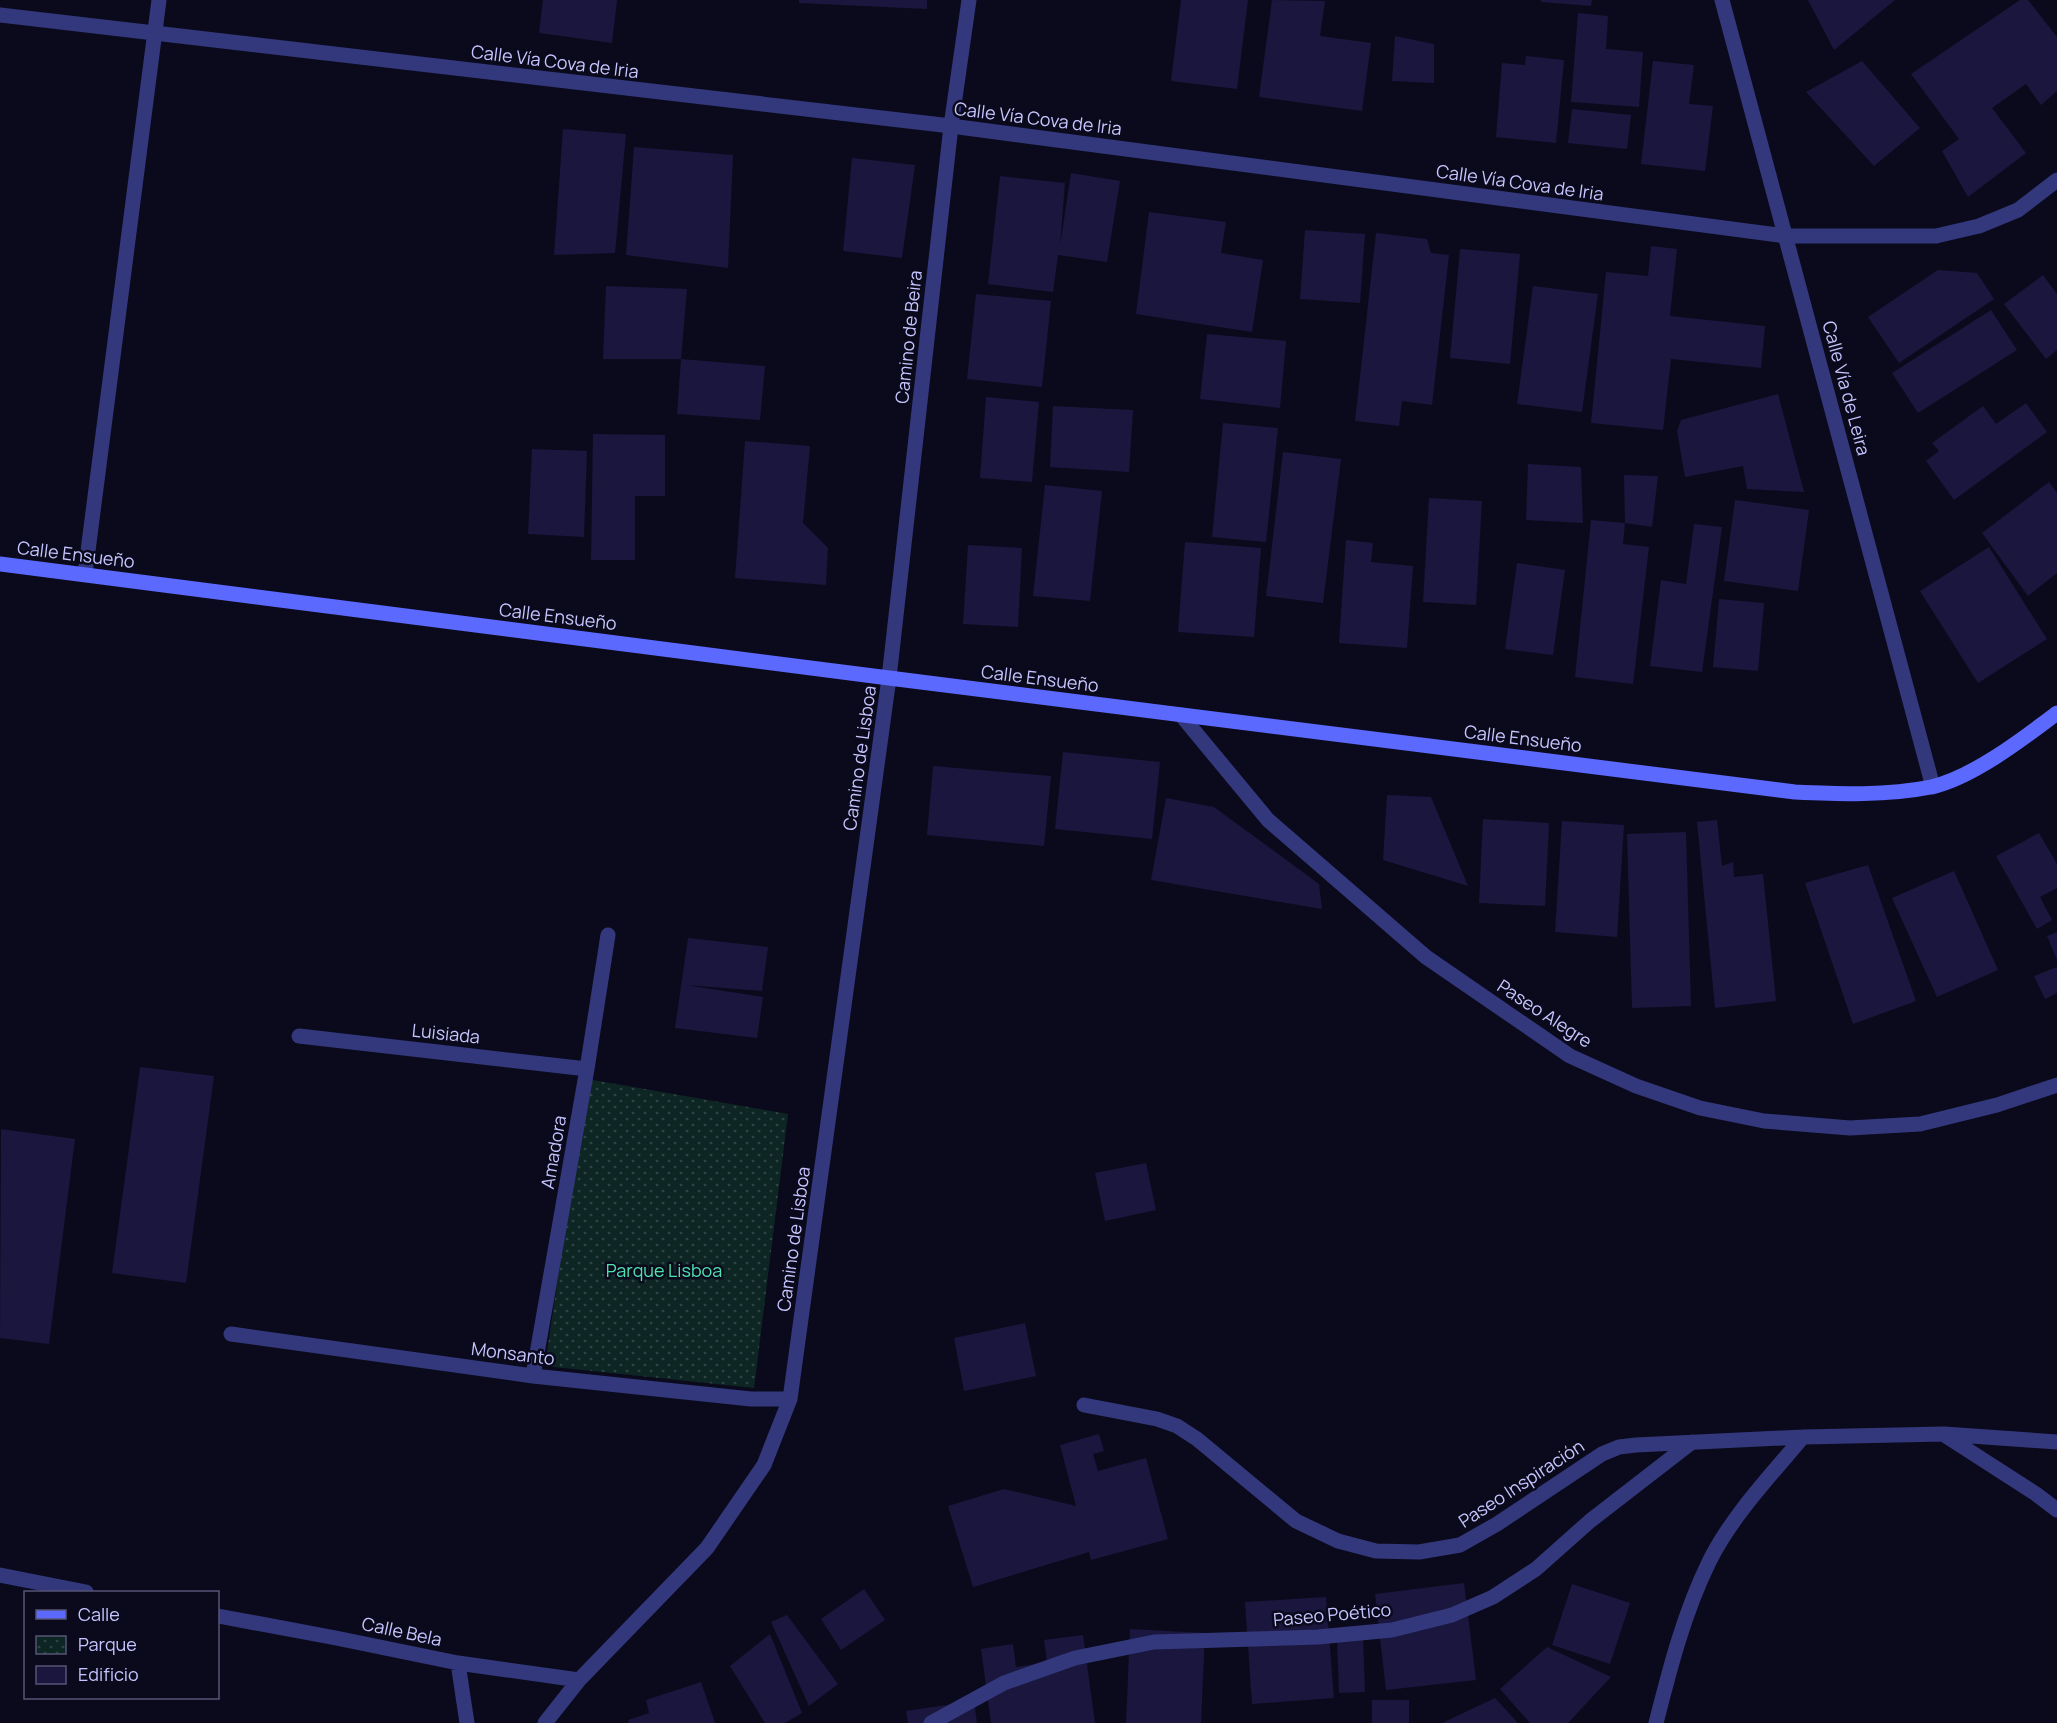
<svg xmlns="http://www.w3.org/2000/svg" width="2057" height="1723" viewBox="0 0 2057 1723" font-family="Manrope,sans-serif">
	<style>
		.park { fill: url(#park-dots) }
		.building { fill: #1a163e }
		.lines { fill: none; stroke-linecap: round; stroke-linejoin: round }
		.street { stroke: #33387d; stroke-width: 15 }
		.secondary { stroke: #5c69ff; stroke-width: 15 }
		.labels { text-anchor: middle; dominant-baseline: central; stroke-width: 5; stroke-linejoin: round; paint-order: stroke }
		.street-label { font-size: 18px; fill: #c6c5ff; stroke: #0b0a1c }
		.park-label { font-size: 18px; fill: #4ee2ae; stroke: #0b0a1c }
	</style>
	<defs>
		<pattern id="park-dots" width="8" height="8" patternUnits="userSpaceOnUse" patternTransform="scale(1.5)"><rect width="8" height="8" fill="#0d2623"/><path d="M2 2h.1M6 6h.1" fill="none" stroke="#2f4444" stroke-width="1.8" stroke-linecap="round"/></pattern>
	</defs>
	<rect width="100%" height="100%" fill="#0b0a1c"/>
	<path class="park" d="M587 1079 788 1114 754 1388 545 1366Z"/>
	<path class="building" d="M543 0H617L612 43 539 33Z
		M799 0H927V9L799 3Z
		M1181 0H1248L1237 89 1171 81Z
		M1272 0 1325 1 1320 36 1371 43 1362 111 1259 97Z
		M1541 0H1592L1591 6 1541 2Z
		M1808 0H1895L1834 50Z
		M2020 0H2028L2057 37V91L2041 105 2026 84 1992 108 2026 153 1968 197 1942 151 1959 139 1911 74Z
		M1578 13 1608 16 1606 49 1643 52 1639 107 1571 102Z
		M1395 36 1434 44V83L1392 81Z
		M1526 56 1564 60 1556 143 1496 137 1502 63 1525 65Z
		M1653 61 1694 65 1689 104 1713 106 1705 171 1641 164Z
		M1862 61 1920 128 1874 166 1806 92Z
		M1572 109 1631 115 1627 149 1568 143Z
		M563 129 626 134 615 253 554 255Z
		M634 147 733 155 728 268 626 255Z
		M852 158 915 165 902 258 843 251Z
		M1071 173 1120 181 1107 262 1058 255 1053 292 988 284 1000 176 1065 183 1060 246Z
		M1149 212 1226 222 1221 253 1263 260 1252 332 1136 314Z
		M1305 230 1365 234 1360 303 1300 299Z
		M1376 233 1427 239 1431 253 1449 255 1432 405 1402 401 1399 426 1355 421Z
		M1651 246 1677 249 1670 316 1765 326 1761 368 1671 359 1663 430 1591 423 1606 272 1648 276Z
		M1460 249 1520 254 1510 364 1450 358Z
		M1938 270 1977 273 1994 299 1899 363 1868 317Z
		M2043 275 2057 294V350L2046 359 2004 304Z
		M606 286 687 289 681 359H603Z
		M1533 286 1598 294 1582 412 1517 404Z
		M976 294 1051 301 1042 387 967 379Z
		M1991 310 2017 350 1918 413 1892 373Z
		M1207 334 1286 341 1280 408 1200 399Z
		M681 359 765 366 760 420 677 414Z
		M1778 394 1804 492 1747 489 1743 466 1685 477 1677 431 1681 420Z
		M986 397 1039 402 1032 482 980 478Z
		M2026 403 2047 432 1954 500 1926 461 1939 451 1932 443 1983 406 1996 424Z
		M1053 406 1133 410 1129 472 1050 467Z
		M1223 423 1278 428 1266 542 1212 537Z
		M593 434 665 435V496H635V560H591Z
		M745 441 810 446 803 523 828 548 826 585 735 578Z
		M532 449 587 451 584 537 528 534Z
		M1283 452 1341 459 1323 603 1266 596Z
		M1528 464 1581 467 1583 523 1526 520Z
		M1624 475 1658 476 1652 527 1625 523Z
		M2049 482 2057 493V573L2028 596 1982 533Z
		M1045 485 1102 491 1090 601 1033 596Z
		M1429 498 1482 501 1476 605 1423 602Z
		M1735 500 1809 510 1798 591 1724 581Z
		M1591 520 1625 523 1623 544 1649 547 1633 684 1575 677Z
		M1694 524 1722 527 1702 672 1650 666 1661 580 1686 584Z
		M1346 540 1373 543 1371 562 1413 566 1407 648 1339 643Z
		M1185 542 1261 548 1254 637 1178 632Z
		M968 545 1022 548 1018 627 963 624Z
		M1989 547 2047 639 1978 683 1920 591Z
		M1517 563 1565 570 1553 655 1505 649Z
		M1719 599 1764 603 1758 671 1713 667Z
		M1063 752 1160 762 1152 839 1055 829Z
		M933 766 1051 776 1044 846 927 835Z
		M1387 795 1431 797 1468 886 1383 860Z
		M1166 798 1214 807 1319 884 1322 909 1151 880Z
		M1483 819 1549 823 1545 906 1479 903Z
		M1717 820 1722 866 1733 862 1734 877 1763 874 1776 1001 1715 1008 1697 822Z
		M1562 821 1624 825 1617 937 1555 932Z
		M1686 832 1691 1006 1632 1008 1627 834Z
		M2039 833 2057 864V888L2040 897 2052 920 2037 929 1996 856Z
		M1868 865 1916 1001 1853 1024 1805 883Z
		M1954 871 1998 970 1937 997 1892 898Z
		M2057 932V960L2047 936Z
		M688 938 768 947 762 991 686 985 763 997 757 1038 675 1028Z
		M2057 967V993L2045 999 2034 976Z
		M140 1067 214 1076 186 1283 112 1273Z
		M1 1129 75 1139 49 1344 0 1338Z
		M1146 1163 1156 1210 1105 1221 1095 1173Z
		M1025 1323 1036 1376 964 1391 954 1338Z
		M1099 1434 1104 1451 1093 1454 1098 1471 1146 1458 1168 1539 1091 1560 1089 1552 973 1587 948 1506 1004 1489 1076 1506 1060 1445Z
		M1464 1583 1476 1680 1386 1690 1375 1594Z
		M1572 1584 1630 1603 1610 1664 1552 1645Z
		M864 1589 885 1620 841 1650 821 1619Z
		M1326 1597 1334 1698 1252 1704 1245 1602Z
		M787 1615 838 1684 809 1706 771 1622Z
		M1130 1629 1205 1633 1201 1723H1126Z
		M770 1634 802 1713 785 1723H765L730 1666Z
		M1083 1635 1095 1723H991L981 1649 1013 1644 1016 1667 1047 1662 1044 1640Z
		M1363 1638 1365 1692 1339 1693 1337 1639Z
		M1547 1647 1611 1677 1568 1723H1530L1500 1689Z
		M701 1682 715 1723H629L628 1720 649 1713 646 1700Z
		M1495 1698 1518 1723H1442Z
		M1372 1700H1409V1723H1372Z
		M974 1701 977 1723H908L906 1711Z"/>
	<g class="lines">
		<path class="street" d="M1722 0 1933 787
			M0 15 951 126 1786 236H1936L1979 226 2018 210 2057 180
			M85 574 159 0
			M1181 715 1268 820 1426 957 1570 1056 1636 1086 1700 1108 1764 1121 1850 1128 1920 1124 1997 1105 2057 1085
			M299 1036 587 1069
			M231 1334 533 1376 751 1399H790
			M533 1376 587 1069 608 935
			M1084 1405 1157 1419 1177 1426 1197 1439 1296 1521 1338 1541 1376 1551 1419 1552 1460 1545 1497 1524 1602 1454 1619 1447 1636 1445 1803 1437 1944 1434 2057 1442
			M1946 1436 2036 1494 2057 1510
			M0 1575 86 1592
			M218 1616 336 1638 458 1663 579 1680
			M458 1663 467 1723
			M545 1723 579 1680 707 1548 764 1465 790 1399 889 678 951 126 969 0
			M931 1723 1004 1683 1075 1658 1154 1642 1318 1637 1392 1630 1452 1615 1493 1597 1536 1569 1590 1521 1692 1442
			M1656 1723C1670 1668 1684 1613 1709 1562 1731 1517 1771 1475 1803 1437"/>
		<path class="secondary" d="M0 564 889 678 1795 792C1840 794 1886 796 1931 787 1972 778 2024 738 2057 713"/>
	</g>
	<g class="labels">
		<g class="street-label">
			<text transform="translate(555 61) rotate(7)">Calle Vía Cova de Iria</text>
			<text transform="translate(1038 118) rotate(7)">Calle Vía Cova de Iria</text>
			<text transform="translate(1520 182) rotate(8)">Calle Vía Cova de Iria</text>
			<text transform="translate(908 337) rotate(-84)">Camino de Beira</text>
			<text transform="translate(1847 388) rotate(75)">Calle Vía de Leira</text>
			<text transform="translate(76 554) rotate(7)">Calle Ensueño</text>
			<text transform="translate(558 616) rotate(7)">Calle Ensueño</text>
			<text transform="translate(1040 678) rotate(7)">Calle Ensueño</text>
			<text transform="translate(1523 738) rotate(7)">Calle Ensueño</text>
			<text transform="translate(859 758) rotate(-82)">Camino de Lisboa</text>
			<text transform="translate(1545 1013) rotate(33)">Paseo Alegre</text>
			<text transform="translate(446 1033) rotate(6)">Luisiada</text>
			<text transform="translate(553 1152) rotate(-80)">Amadora</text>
			<text transform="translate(793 1239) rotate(-82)">Camino de Lisboa</text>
			<text transform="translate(513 1353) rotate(7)">Monsanto</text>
			<text transform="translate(1521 1483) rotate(-33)">Paseo Inspiración</text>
			<text transform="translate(1332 1614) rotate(-5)">Paseo Poético</text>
			<text transform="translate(402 1631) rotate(12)">Calle Bela</text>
		</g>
		<g class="park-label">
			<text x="664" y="1270">Parque Lisboa</text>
		</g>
	</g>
	<rect x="24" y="1591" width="195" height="108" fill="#0b0a1c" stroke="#565577" stroke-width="1.5"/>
	<rect x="36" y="1610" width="30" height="9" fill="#5c69ff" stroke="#565577" stroke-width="1.5"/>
	<text x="78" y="1621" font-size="18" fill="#c6c5ff">Calle</text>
	<rect x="36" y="1636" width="30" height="18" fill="url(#park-dots)" stroke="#565577" stroke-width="1.5"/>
	<text x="78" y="1651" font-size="18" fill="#c6c5ff">Parque</text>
	<rect x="36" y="1666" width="30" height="18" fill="#1a163e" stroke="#565577" stroke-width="1.5"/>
	<text x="78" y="1681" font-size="18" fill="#c6c5ff">Edificio</text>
</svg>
